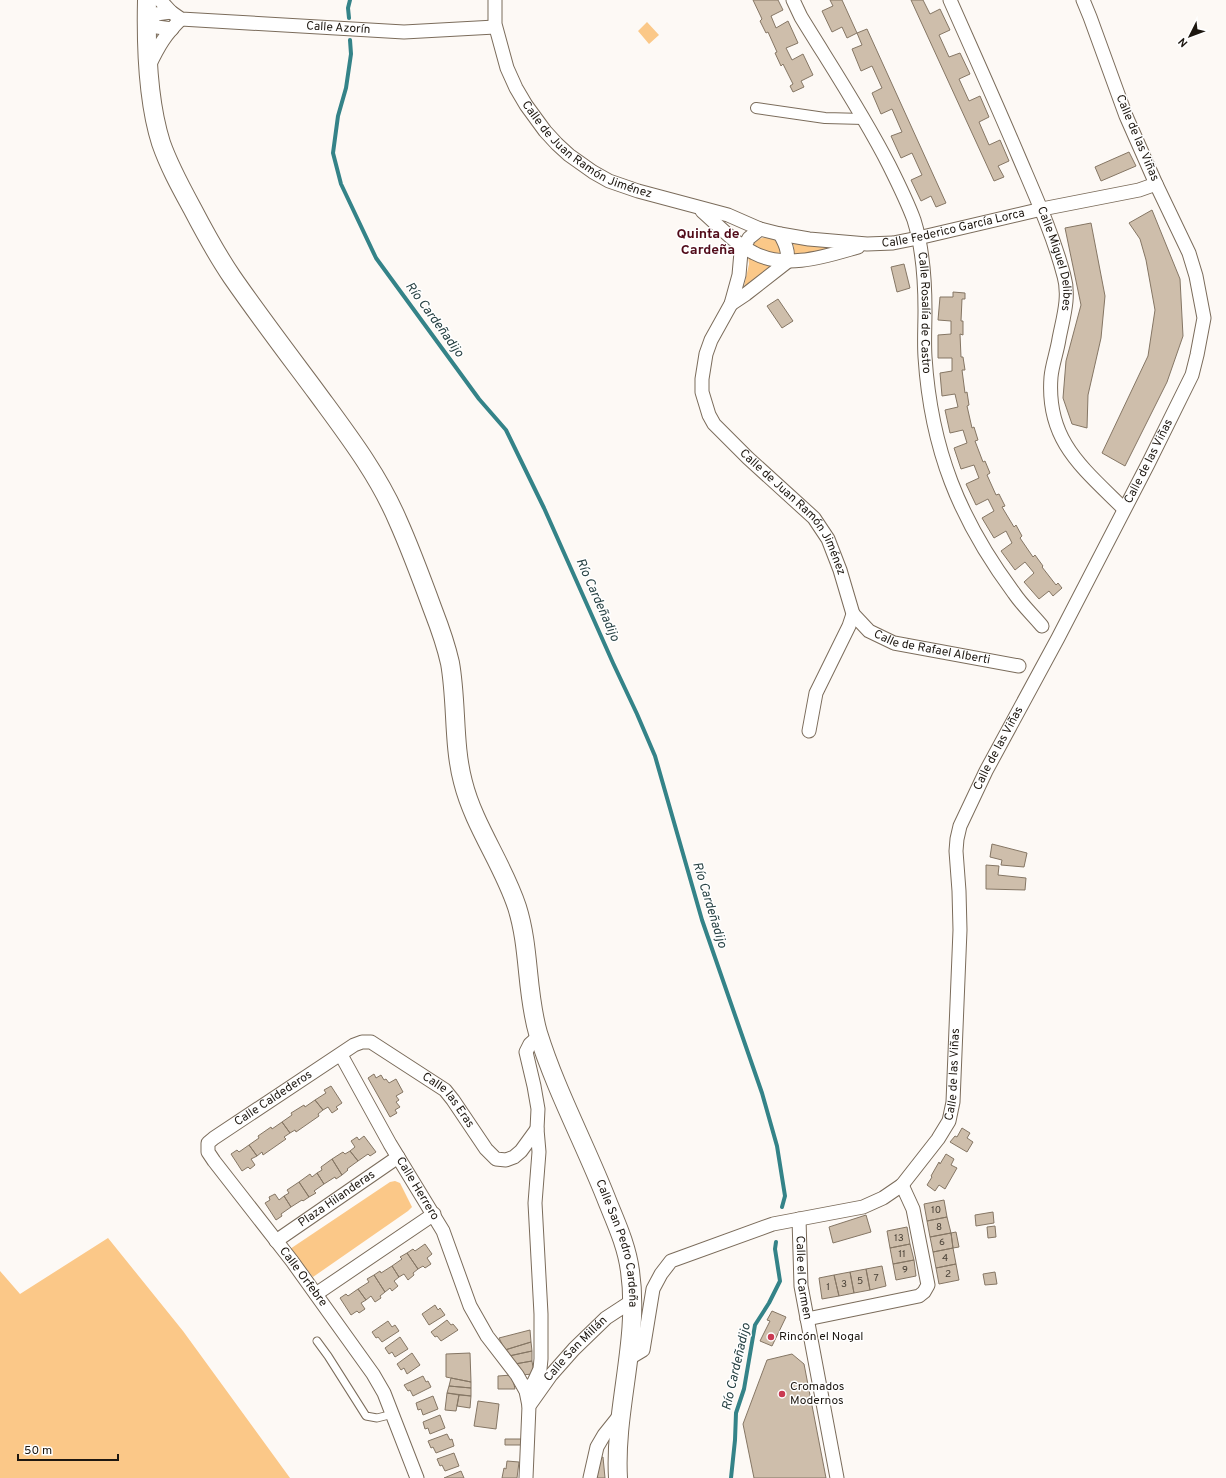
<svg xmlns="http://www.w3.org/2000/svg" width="1226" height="1478" viewBox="0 0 1226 1478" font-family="Overpass,sans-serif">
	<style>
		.green { fill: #fbc888 }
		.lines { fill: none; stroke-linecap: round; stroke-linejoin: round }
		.stream { stroke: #348388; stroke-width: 4 }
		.building { fill: #cebeab; stroke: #857664 }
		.service-casing { stroke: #7b6c5b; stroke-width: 9 }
		.pedestrian-casing { stroke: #7b6c5b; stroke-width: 12 }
		.minor-casing { stroke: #7b6c5b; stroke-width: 15 }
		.secondary-casing { stroke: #7b6c5b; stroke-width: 20 }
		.service { stroke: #fff; stroke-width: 7 }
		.pedestrian { stroke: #fff; stroke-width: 10 }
		.minor { stroke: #fff; stroke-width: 13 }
		.secondary { stroke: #fff; stroke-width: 18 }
		.poi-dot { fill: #ca3a52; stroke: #fff; stroke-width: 1.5 }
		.labels { text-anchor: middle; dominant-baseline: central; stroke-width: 3; stroke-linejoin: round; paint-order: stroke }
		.number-label { font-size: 10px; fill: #494137 }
		.street-label { font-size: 12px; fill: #1d1710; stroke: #fff }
		.poi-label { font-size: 12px; fill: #1d1710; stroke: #fff; text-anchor: start }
		.water-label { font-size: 13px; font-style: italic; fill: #284244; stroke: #fff }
		.quarter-label { font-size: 14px; font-weight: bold; fill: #510b19; stroke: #fff }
	</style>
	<rect width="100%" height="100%" fill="#fdf9f5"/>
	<path class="green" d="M647 22 659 35 649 44 638 31Z
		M766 237C779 240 779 244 781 256L766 252 751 246 759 239Z
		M789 241 835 247 794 257V246Z
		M748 256 774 266 743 291 749 264Z
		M395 1181 400 1183 412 1207 408 1211 313 1277 290 1249 390 1182Z
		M108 1238 183 1331 290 1478H0V1271L20 1294Z"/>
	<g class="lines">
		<path class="stream" d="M349 18 348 8 350 0
			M350 40 351 54 346 88 338 116 333 153 341 184 376 258 479 399 506 430 544 508 613 663 637 714 655 756 702 920 762 1093 777 1146 785 1196 782 1207
			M731 1478 735 1440 736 1413 744 1389 755 1325 769 1303 780 1281 775 1249 776 1242"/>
	</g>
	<path class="building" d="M753 0H778L783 10 771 16 776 28 788 21 798 43 786 48 792 60 803 54 813 75 801 81 804 87 793 92 790 86 793 84 783 64 781 66 775 53 777 52 768 32 766 33 760 21 762 19Z
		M830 0H842L857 33 847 38 842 27 832 32 822 11 833 6Z
		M911 0H923L930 14 940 9 950 30 939 35 949 57 960 53 970 74 959 79 969 101 980 96 989 117 979 122 989 145 1000 140 1009 161 998 166 1004 177 994 181Z
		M867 29 946 203 936 207 931 196 921 201 911 180 922 175 912 153 901 158 891 136 902 132 892 109 881 114 872 93 882 88 872 66 861 71 852 49 862 45 857 33Z
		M1129 152 1136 166 1101 181 1095 167Z
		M1152 210 1180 279 1183 336 1167 382 1125 466 1102 453 1148 356 1155 310 1146 260 1140 239 1129 223Z
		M1091 223 1105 296 1101 338 1088 395 1087 428 1072 424 1063 398 1066 361 1081 305 1065 228Z
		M904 264 910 288 897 292 891 267Z
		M953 292 965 293V299H962L961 321H963V335L960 334 961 357H963L965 370H962L965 393 967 392 969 405 967 406 972 428 974 427 978 440 975 441 983 462 985 461 990 473 987 475 996 495 999 494 1005 506 1002 507 1014 527 1016 525 1022 536 1020 538 1033 557 1035 555 1043 566 1042 567 1056 585 1058 583 1062 588 1053 596 1049 591 1039 599 1024 582 1034 573 1025 562 1015 570 1001 551 1012 543 1006 531 994 538 982 518 994 511 988 499 976 505 966 484 979 478 974 465 961 469 954 448 967 443 963 430 950 433 945 410 958 407 955 394 942 396 940 373 952 371V358H938V335L951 334V321L938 320 940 297H953Z
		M778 299 793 321 782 328 767 306Z
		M992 844 1027 853 1024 867 1001 865 1002 860 990 857Z
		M986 865 999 866 998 875 1026 878 1025 890 986 889Z
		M374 1074 376 1078 381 1075 384 1080 386 1079 389 1083 396 1079 403 1092 396 1096 399 1100 396 1102 400 1107 395 1110 397 1113 390 1117 368 1078Z
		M331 1086 342 1103 336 1107 338 1109 332 1113 328 1107 323 1110 315 1100 326 1093 324 1090Z
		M315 1100 323 1110 318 1114 319 1116 296 1132 295 1130 290 1133 282 1122 292 1115 291 1113 304 1105 305 1107Z
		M282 1122 290 1133 284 1137 286 1139 263 1155 262 1152 257 1156 249 1145 259 1138 258 1136 271 1127 272 1129Z
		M962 1128 970 1133 967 1138 973 1142 967 1152 950 1142 955 1136 957 1137Z
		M364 1136 376 1152 370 1156 368 1154 358 1161 350 1151 355 1147 351 1141 357 1137 359 1140Z
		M249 1145 257 1156 251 1159 255 1165 250 1169 248 1167 242 1171 231 1154 237 1150 239 1152Z
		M350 1151 358 1161 347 1169 348 1170 342 1175 332 1159 343 1152 345 1154Z
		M946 1154 954 1159 951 1165 957 1168 945 1189 939 1185 935 1191 927 1185 932 1177 931 1176 939 1162 940 1164Z
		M332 1159 342 1175 336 1179 335 1177 324 1184 317 1173 322 1170 321 1167Z
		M317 1173 324 1184 314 1191 316 1193 309 1197 299 1182 310 1174 312 1177Z
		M299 1182 309 1197 303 1201 302 1200 291 1207 284 1196 289 1193 287 1190Z
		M275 1194 279 1200 284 1196 291 1207 281 1214 282 1216 276 1220 265 1203 270 1200 269 1197Z
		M944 1200 947 1217 927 1221 924 1204Z
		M993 1212 994 1223 976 1226 975 1215Z
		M866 1215 871 1232 833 1243 829 1227Z
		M947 1217 951 1233 930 1237 927 1221Z
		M995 1226 996 1237 988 1238 987 1227Z
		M907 1227 910 1244 890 1248 887 1231Z
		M956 1232 959 1247 953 1248 951 1233Z
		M951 1233 953 1248 933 1252 930 1237Z
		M425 1244 432 1254 427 1258 431 1264 425 1268 423 1266 418 1269 407 1253 413 1249 415 1251Z
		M910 1244 914 1260 893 1264 890 1248Z
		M953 1248 956 1264 936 1268 933 1252Z
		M407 1253 418 1269 413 1273 414 1275 408 1280 404 1274 399 1277 392 1266 402 1259 400 1257Z
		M914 1260 916 1276 896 1280 893 1264Z
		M956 1264 959 1280 939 1284 936 1268Z
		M392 1266 399 1277 394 1281 398 1286 392 1291 390 1288 385 1292 374 1275 380 1271 381 1273Z
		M882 1266 886 1286 870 1290 866 1269Z
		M866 1269 870 1290 854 1293 850 1272Z
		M850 1272 854 1293 839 1296 834 1275Z
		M995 1272 997 1284 985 1285 983 1274Z
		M374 1275 385 1292 380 1296 381 1298 375 1302 371 1296 366 1300 358 1289 369 1282 367 1279Z
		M834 1275 839 1296 822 1299 819 1278Z
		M358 1289 366 1300 361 1303 365 1309 359 1313 357 1311 351 1315 340 1298 346 1294 348 1296Z
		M435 1305 438 1310 440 1308 445 1315 429 1325 422 1314Z
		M772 1311 786 1317 772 1346 760 1341 770 1321 767 1320Z
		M447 1320 451 1325 453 1324 458 1330 441 1341 437 1336 435 1337 431 1332Z
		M388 1321 392 1327 395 1325 399 1331 382 1342 378 1337 376 1338 372 1332Z
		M530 1330 531 1342 505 1350 499 1338Z
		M400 1337 408 1349 395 1357 392 1352 389 1354 385 1348Z
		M531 1342 532 1351 509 1356 505 1350Z
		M532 1351V1361L515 1364 509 1356Z
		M412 1353 420 1365 407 1374 404 1368 401 1370 397 1364Z
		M470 1353 471 1382 446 1377V1354Z
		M792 1354 804 1364 826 1478H754L743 1424 767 1360Z
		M532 1361 534 1374 520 1375 515 1364Z
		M512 1375 515 1389H498V1376Z
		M423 1376 426 1382 428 1381 431 1387 413 1396 410 1390 408 1391 404 1385Z
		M451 1378 471 1382V1388L449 1386Z
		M449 1386 471 1388V1396L447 1393Z
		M447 1393 459 1395 456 1411 445 1410Z
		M459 1395 471 1396 470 1408 457 1406Z
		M433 1396 438 1409 423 1415 421 1409 418 1410 416 1403Z
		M478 1401 499 1404 496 1429 474 1426Z
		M440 1415 445 1428 430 1434 428 1428 425 1429 423 1422Z
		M447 1434 450 1440 452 1439 454 1446 436 1453 433 1447 431 1448 428 1441Z
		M505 1439H521V1445H505Z
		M454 1453 459 1466 445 1471 442 1465 440 1466 437 1459Z
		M603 1457 605 1478H595L599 1458Z
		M507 1461 519 1462 517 1478H502L504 1468 506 1469Z
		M461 1471 464 1478H444Z"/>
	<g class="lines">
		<g class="service-casing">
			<path id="service" d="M317 1341 328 1356 366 1416 377 1418 393 1414"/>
		</g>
		<g class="pedestrian-casing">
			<path id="pedestrian" d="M756 108 825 118 864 119"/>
		</g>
		<g class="minor-casing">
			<g id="minor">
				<path id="s1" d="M160 0 171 12 181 19 404 32 495 27"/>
				<path id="s2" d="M495 0V24L507 68 516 88 526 105 545 131 557 144 569 155 593 172 609 181 638 191 728 215 760 229 780 234 809 239 867 244 893 243 918 238 1042 209 1139 190 1156 184"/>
				<path id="s3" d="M793 0 801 17C831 66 863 114 889 165 898 183 907 201 914 220 923 249 925 281 925 310 925 326 924 342 925 357 931 449 959 519 1014 593 1022 605 1033 615 1042 626"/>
				<path id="s4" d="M950 0C973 52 996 103 1018 155 1035 195 1053 234 1064 276 1070 297 1063 318 1059 339 1057 352 1052 365 1051 377 1046 441 1083 468 1124 509"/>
				<path d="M171 12 156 14 147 19 157 27 172 29"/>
				<path d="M149 66C159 45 165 35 181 19"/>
				<path d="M702 211C718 225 734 243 754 253 786 270 826 256 858 247"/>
				<path id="s5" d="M760 229 749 238 741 252 739 275 731 304 711 340 706 354 702 379V392L709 415 714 424 748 458 814 518 828 539 840 570 853 614 849 626 816 693 809 731"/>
				<path d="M731 304 746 294 787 262C789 251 785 243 780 234"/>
				<path id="s6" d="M853 614 869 631 894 643 1019 666"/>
				<path id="s7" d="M341 1055 390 1144 443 1231 470 1306 487 1336 517 1375 526 1391 529 1406"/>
				<path id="s8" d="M799 1219 801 1286 837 1478"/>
				<path id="s9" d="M276 1241 398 1157"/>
				<path d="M316 1294 434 1214"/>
				<path d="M807 1319 919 1296 924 1292 928 1285 913 1209 902 1185"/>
				<path id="s10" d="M628 1359 643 1350 653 1289 661 1274 671 1261 773 1224 863 1207 883 1198 902 1185 938 1139 949 1121 953 1102 960 930 959 891 956 851 957 839 960 826 986 771 1058 638 1148 464 1192 375 1197 355 1204 318 1196 276 1189 253 1156 184 1126 116 1090 17 1083 0"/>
				<path d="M526 1391 534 1382 540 1369 541 1359V1314L535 1203 539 1152 537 1129 538 1109 534 1086 526 1052 530 1044 539 1036"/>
				<path id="s11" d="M417 1478 384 1393 373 1374 292 1261 214 1161 208 1152V1143L214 1138 354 1045 362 1042H371L445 1090 453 1100 486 1149 496 1159 506 1160 514 1157 521 1151 537 1129"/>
				<path id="s12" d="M526 1478 529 1406 551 1375 574 1349 606 1318 632 1301"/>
				<path d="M590 1478 597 1447 604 1435 620 1415"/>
			</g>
		</g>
		<g class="secondary-casing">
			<g id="secondary">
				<path id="s13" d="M147 0C146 43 148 102 161 143 169 166 180 186 192 208 204 231 217 255 232 277 259 316 288 354 317 393 347 434 378 474 398 521 411 550 422 580 433 610 440 628 446 645 450 663 457 702 453 745 463 782 474 826 503 864 517 907 530 948 526 992 538 1033 556 1091 586 1146 608 1203 617 1225 627 1247 630 1271 640 1340 614 1409 618 1478"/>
			</g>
		</g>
		<use href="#service" class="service"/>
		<use href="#pedestrian" class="pedestrian"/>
		<use href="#minor" class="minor"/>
		<use href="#secondary" class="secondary"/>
	</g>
	<g class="poi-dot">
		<circle cx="771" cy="1337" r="4"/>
		<circle cx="782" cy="1394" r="4"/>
	</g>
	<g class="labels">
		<g class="number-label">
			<text x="936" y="1210">10</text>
			<text x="939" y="1227">8</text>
			<text x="899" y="1238">13</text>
			<text x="942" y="1242">6</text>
			<text x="902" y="1254">11</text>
			<text x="945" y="1258">4</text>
			<text x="905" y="1270">9</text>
			<text x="948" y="1274">2</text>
			<text x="876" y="1278">7</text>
			<text x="860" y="1281">5</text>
			<text x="844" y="1284">3</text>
			<text x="828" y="1287">1</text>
		</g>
		<g class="street-label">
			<text stroke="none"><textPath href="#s1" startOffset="186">Calle Azorín</textPath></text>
			<text transform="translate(1137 138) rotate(67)">Calle de las Viñas</text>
			<text stroke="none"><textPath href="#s2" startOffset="189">Calle de Juan Ramón Jiménez</textPath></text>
			<text stroke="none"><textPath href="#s2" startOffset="580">Calle Federico García Lorca</textPath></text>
			<text stroke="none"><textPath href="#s4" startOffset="280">Calle Miguel Delibes</textPath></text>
			<text stroke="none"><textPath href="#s3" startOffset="345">Calle Rosalía de Castro</textPath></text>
			<text stroke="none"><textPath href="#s10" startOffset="1144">Calle de las Viñas</textPath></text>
			<text stroke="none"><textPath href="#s5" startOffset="332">Calle de Juan Ramón Jiménez</textPath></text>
			<text stroke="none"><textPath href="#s6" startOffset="89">Calle de Rafael Alberti</textPath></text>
			<text stroke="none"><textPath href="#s10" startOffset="820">Calle de las Viñas</textPath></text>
			<text stroke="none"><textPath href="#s10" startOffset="484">Calle de las Viñas</textPath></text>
			<text stroke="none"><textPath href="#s11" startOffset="478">Calle Caldederos</textPath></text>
			<text stroke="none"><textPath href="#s11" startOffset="690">Calle las Eras</textPath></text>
			<text stroke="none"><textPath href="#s7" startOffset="154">Calle Herrero</textPath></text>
			<text stroke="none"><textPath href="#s9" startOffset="74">Plaza Hilanderas</textPath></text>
			<text stroke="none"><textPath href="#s13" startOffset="1353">Calle San Pedro Cardeña</textPath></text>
			<text transform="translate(303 1277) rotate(53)">Calle Orfebre</text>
			<text stroke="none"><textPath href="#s8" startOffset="59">Calle el Carmen</textPath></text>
			<text stroke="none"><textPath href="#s12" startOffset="146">Calle San Millán</textPath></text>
		</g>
		<g class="poi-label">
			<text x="779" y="1337">Rincón el Nogal</text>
			<text x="790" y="1387">Cromados<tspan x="790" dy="14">Modernos</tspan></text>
		</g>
		<g class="water-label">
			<text transform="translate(434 320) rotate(54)">Río Cardeñadijo</text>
			<text transform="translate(597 600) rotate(66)">Río Cardeñadijo</text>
			<text transform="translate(709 905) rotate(73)">Río Cardeñadijo</text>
			<text transform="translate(737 1367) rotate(-77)">Río Cardeñadijo</text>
		</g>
		<g class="quarter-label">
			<text x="708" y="234">Quinta de<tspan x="708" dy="16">Cardeña</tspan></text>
		</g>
	</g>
	<g transform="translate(1190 36) rotate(228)" stroke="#ffffff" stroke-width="3" paint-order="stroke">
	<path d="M0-3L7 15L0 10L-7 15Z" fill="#1d1710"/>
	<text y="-6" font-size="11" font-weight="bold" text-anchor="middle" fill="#1d1710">N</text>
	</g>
	<path d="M18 1454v6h100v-6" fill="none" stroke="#1d1710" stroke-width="2"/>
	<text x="24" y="1454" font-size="12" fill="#1d1710" stroke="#ffffff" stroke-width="3" paint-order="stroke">50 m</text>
</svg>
